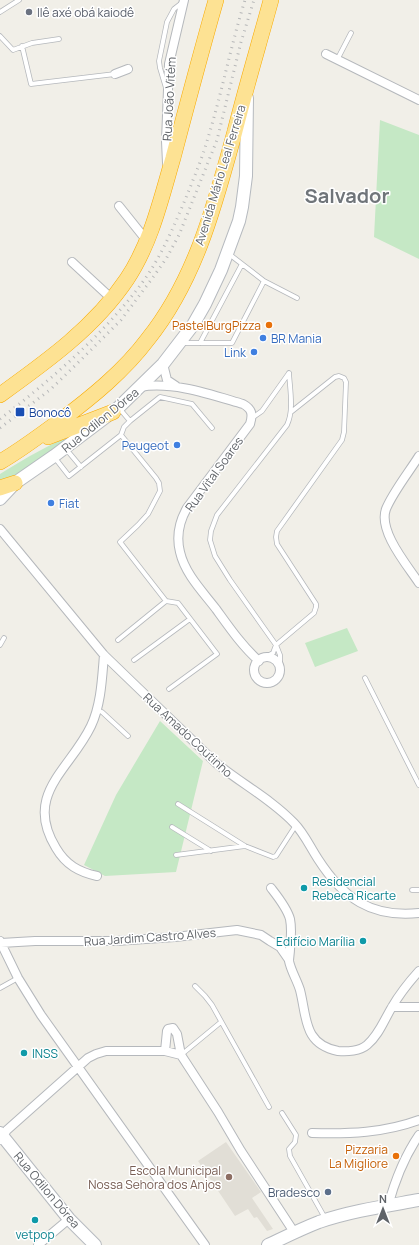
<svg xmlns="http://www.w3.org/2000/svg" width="419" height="1245" viewBox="0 0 419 1245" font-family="Manrope,sans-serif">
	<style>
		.education { fill: #e1ded6 }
		.green { fill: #c5e8c5 }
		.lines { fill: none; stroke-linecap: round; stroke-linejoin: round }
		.lane-casing { stroke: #b5b8bc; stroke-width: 5.5 }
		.street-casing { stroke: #b5b8bc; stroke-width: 10 }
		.secondary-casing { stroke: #b6babf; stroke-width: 14 }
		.highway-casing { stroke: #f9ab00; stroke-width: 16 }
		.lane { stroke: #fff; stroke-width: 4 }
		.street { stroke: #fff; stroke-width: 8 }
		.secondary { stroke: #fff; stroke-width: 12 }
		.highway { stroke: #fde293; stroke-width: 15 }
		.rail { stroke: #b6b7b8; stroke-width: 3; stroke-dasharray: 1 5; stroke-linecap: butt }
		.worship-dot { fill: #6b7280; stroke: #fff; stroke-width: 1.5 }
		.food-dot { fill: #e8710a; stroke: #fff; stroke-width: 1.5 }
		.shop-dot { fill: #3f7fe0; stroke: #fff; stroke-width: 1.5 }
		.transit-dot { fill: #1a4fb4; stroke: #fff; stroke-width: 1.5 }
		.culture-dot { fill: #0f9aa8; stroke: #fff; stroke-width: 1.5 }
		.education-dot { fill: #8d6e63; stroke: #fff; stroke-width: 1.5 }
		.service-dot { fill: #5c6f8a; stroke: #fff; stroke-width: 1.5 }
		.labels { text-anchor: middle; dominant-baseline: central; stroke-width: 3; stroke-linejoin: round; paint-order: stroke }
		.worship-label { font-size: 12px; fill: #5b616d; stroke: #fff; text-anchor: start }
		.street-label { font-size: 12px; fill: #5f6368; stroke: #fff }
		.food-label { font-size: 12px; fill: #c56008; stroke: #fff; text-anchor: end }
		.shop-label { font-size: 12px; fill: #366cbe; stroke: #fff; text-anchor: start }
		.transit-label { font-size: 12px; fill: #164399; stroke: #fff; text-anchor: start }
		.culture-label { font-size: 12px; fill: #0d838f; stroke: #fff; text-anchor: start }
		.education-label { font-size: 12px; fill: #785e54; stroke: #fff; text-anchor: end }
		.service-label { font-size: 12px; fill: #4e5e75; stroke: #fff; text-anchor: end }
		.town-label { font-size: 20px; font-weight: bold; fill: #70757a; stroke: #fff }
	</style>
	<rect width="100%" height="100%" fill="#f1efe8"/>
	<path class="education" d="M226 1142 261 1192 252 1198 273 1229 267 1231 257 1217 254 1218 248 1209 235 1216 198 1161Z"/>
	<path class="green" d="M380 120 419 135V259L374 237Z
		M79 432 5 483H0V474C26 458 51 443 79 432Z
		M347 628 358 651 315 667 305 643Z
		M160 721 203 761 176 872 105 876 84 865 116 795Z"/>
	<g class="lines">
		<g class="lane-casing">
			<path id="lane" d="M0 12 19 0
				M0 36 13 50 32 43 59 39
				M22 46 31 84 115 74
				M337 60 351 33
				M166 88 160 68 159 61 167 22 174 9 183 2
				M229 254 264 281 297 298
				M182 343H232L264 281
				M200 343 242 264
				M252 418 262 411 289 373
				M130 421 160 397 192 404 212 428
				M121 435 156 478 159 483 160 491 148 514 138 525 120 542 166 601 178 603 217 654 169 689
				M66 449 81 467
				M55 458 69 476 121 435 124 427 130 421 119 408
				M118 640 166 601
				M0 645 4 638
				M262 659 273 653 276 645 314 613 316 607V604L277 544 276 537 277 531 342 440 344 432 346 382 344 378 339 376 335 377 291 412
				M134 660 190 619
				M280 667V655L276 645 230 580 215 556 210 540 211 531 217 515 287 425C294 410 290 390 289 373
				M365 678 419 785
				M97 710 102 712 128 736
				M178 804 245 846 273 857 276 856 296 825
				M172 827 211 851
				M176 855 245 846
				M412 890H419
				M195 986 205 996 212 1005 269 1107
				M0 988 18 978
				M181 1055 221 1022
				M282 1113 296 1135 295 1142 289 1149 290 1156 325 1218"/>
		</g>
		<g class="street-casing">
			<path id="street" d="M326 54 419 100
				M115 74 128 69
				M167 163 166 141 169 64 184 0
				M119 206 147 241
				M72 262 112 299
				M163 364 167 380 176 386
				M140 387C173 381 212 395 243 404 252 409 253 414 250 424L187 508C179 522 176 536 180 552 185 574 203 592 216 609 229 627 242 646 259 661
				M419 456C409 472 393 492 386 509 378 531 407 565 419 583
				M0 529 104 655 216 763C242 784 271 799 294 823 304 833 310 847 318 859 343 898 371 918 419 913
				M254 670a13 13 0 1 1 26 0a13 13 0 1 1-26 0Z
				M97 876C79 872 66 865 56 848 23 794 70 770 91 726 101 705 102 679 104 655
				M271 888C278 897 287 908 290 919 292 929 291 939 290 949 290 953 289 958 289 961 291 971 297 980 300 990 307 1017 303 1044 338 1051 347 1052 360 1051 367 1045 379 1035 384 1020 392 1007 399 995 409 982 419 971
				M0 941 18 978 41 1015 205 1245
				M1 943 35 941H116L175 937 237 930 261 935 270 941 280 947 289 960
				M392 1007H419
				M165 1051 167 1031 168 1029 173 1028 177 1034 181 1055
				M312 1133C349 1134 384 1133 419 1120
				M0 1140 7 1130 88 1058 96 1054 106 1051H165L181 1055 218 1112 241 1151 294 1232
				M388 1206C395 1180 404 1157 419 1135
				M38 1245 69 1219"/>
		</g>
		<g class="secondary-casing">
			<path id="secondary" d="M0 499 15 483 54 456 119 407 163 364 193 325 205 304 221 270 239 221 242 207 246 176 247 98
				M0 1133 69 1219 95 1245
				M268 1245C285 1237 301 1229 319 1222 351 1211 386 1206 419 1200"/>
		</g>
		<g class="highway-casing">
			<path id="highway" d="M0 395C46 362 95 327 127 279 151 243 161 199 173 158 187 105 201 52 216 0
				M48 437 113 412
				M0 462C21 450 40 435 60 421 92 397 124 371 148 339 196 279 215 204 235 131 246 87 259 44 271 0
				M0 488 15 483"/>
		</g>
		<use href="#lane" class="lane"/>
		<use href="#street" class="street"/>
		<use href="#secondary" class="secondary"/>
		<use href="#highway" class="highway"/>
		<path class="rail" d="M0 419C52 379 109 330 147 276 163 252 174 226 185 200 193 180 202 159 208 138 222 92 231 45 245 0
			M0 428 51 389 91 350 121 320 151 280 166 259 179 235 217 140 241 42 254 0"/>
	</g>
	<circle class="worship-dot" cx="29" cy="12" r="4"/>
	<g class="food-dot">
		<circle cx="269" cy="325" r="4"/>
		<circle cx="396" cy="1156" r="4"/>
	</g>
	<g class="shop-dot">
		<circle cx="263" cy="338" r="4"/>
		<circle cx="254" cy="352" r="4"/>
		<circle cx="177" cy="445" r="4"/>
		<circle cx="51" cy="503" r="4"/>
	</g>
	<rect class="transit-dot" x="15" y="407" width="10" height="10" rx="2"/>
	<g class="culture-dot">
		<circle cx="304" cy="888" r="4"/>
		<circle cx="363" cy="941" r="4"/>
		<circle cx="24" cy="1053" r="4"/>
		<circle cx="35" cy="1220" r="4"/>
	</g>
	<circle class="education-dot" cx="229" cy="1177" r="4"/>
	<circle class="service-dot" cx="328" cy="1192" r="4"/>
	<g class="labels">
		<g class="worship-label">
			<text x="37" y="12">Ilê axé obá kaiodê</text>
		</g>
		<g class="street-label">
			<text transform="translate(169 99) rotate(-87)">Rua João Vitém</text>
			<text transform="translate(220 175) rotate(-73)">Avenida Mário Leal Ferreira</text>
			<text transform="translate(100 420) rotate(-39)">Rua Odilon Dórea</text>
			<text transform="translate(214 474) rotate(-54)">Rua Vital Soares</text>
			<text transform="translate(188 735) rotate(43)">Rua Amado Coutinho</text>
			<text transform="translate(150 937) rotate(-4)">Rua Jardim Castro Alves</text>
			<text transform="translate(47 1190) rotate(50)">Rua Odilon Dórea</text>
		</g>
		<g class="food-label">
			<text x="261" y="325">PastelBurgPizza</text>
			<text x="388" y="1149">Pizzaria<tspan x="388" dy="14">La Migliore</tspan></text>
		</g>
		<g class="shop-label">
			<text x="271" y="338">BR Mania</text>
			<text x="246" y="352" text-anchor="end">Link</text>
			<text x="169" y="445" text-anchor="end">Peugeot</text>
			<text x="59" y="503">Fiat</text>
		</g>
		<g class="transit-label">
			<text x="29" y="412">Bonocô</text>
		</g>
		<g class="culture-label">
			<text x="312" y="881">Residencial<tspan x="312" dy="14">Rebeca Ricarte</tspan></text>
			<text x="355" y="941" text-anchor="end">Edifício Marília</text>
			<text x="32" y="1053">INSS</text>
			<text x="35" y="1234" text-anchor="middle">vetpop</text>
		</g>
		<g class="education-label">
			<text x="221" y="1170">Escola Municipal<tspan x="221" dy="14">Nossa Sehora dos Anjos</tspan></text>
		</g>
		<g class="service-label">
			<text x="320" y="1192">Bradesco</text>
		</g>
		<g class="town-label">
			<text x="347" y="195">Salvador</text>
		</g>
	</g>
	<g transform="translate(383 1209)" stroke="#ffffff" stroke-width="3" paint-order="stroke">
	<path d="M0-3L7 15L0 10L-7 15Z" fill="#5f6368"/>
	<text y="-6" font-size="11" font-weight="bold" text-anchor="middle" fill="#5f6368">N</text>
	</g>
</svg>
